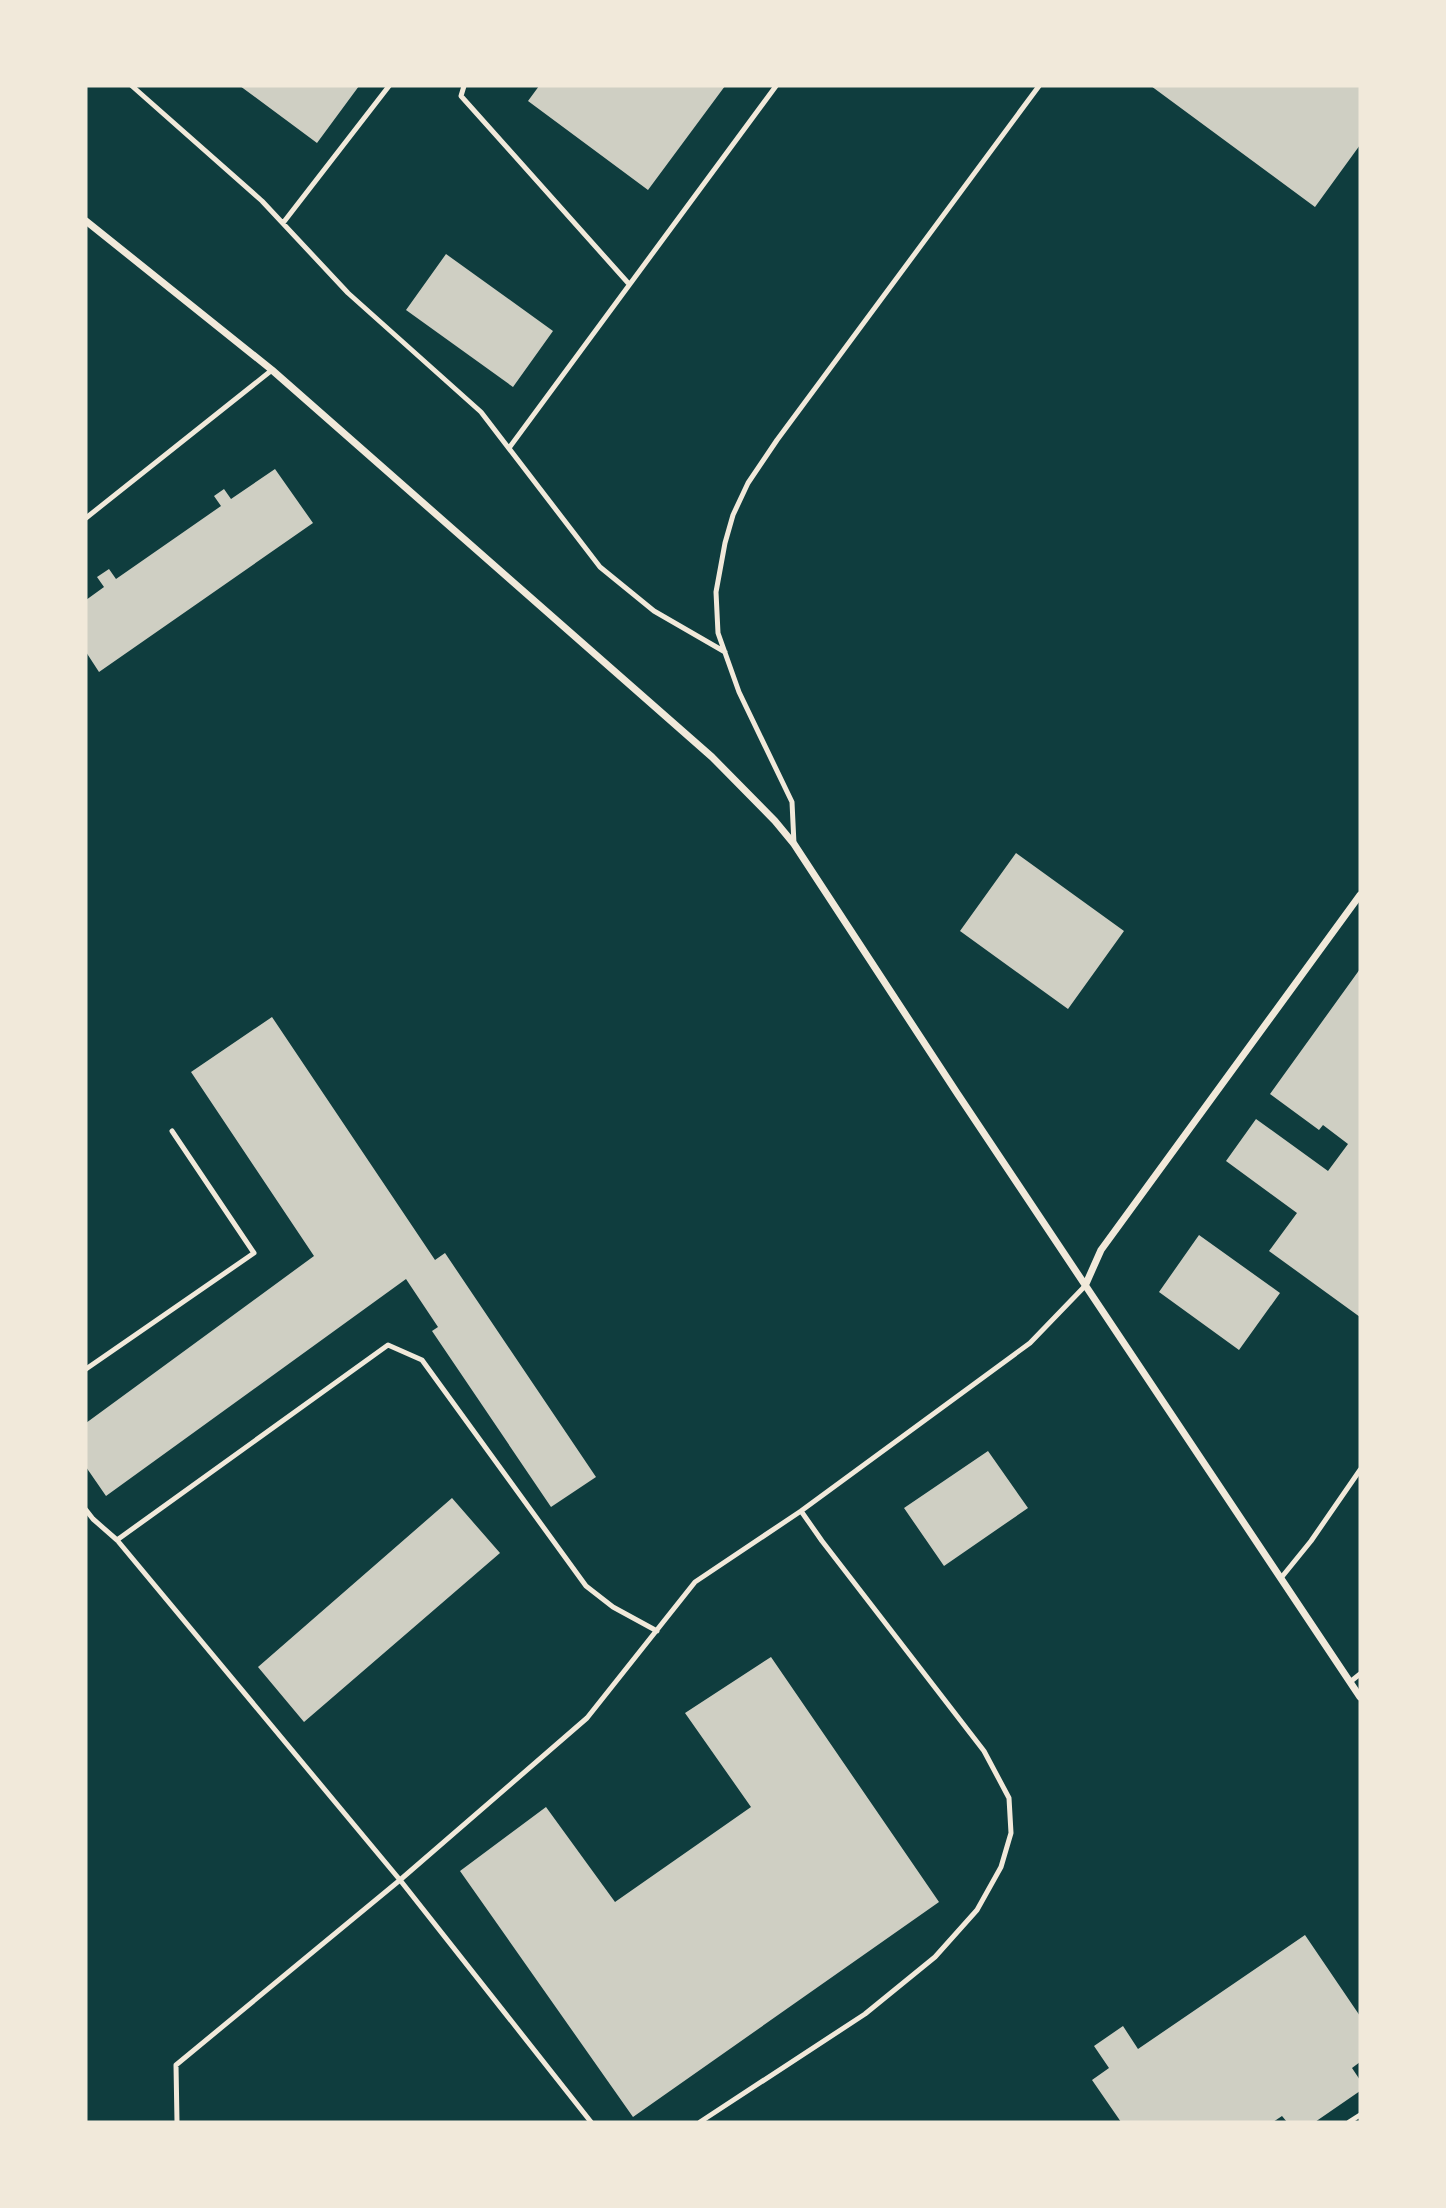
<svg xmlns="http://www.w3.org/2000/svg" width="1446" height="2208" viewBox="0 0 1446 2208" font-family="Montserrat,sans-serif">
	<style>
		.building { fill: #cfcfc3 }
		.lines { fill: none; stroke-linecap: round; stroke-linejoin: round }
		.service { stroke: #f1e9da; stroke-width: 5 }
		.minor { stroke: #f1e9da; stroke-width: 7 }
	</style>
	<rect width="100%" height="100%" fill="#0f3d3e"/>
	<path class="building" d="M240 86H359L317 143Z
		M539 86H725L648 190 528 101Z
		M1151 86H1360V145L1315 207Z
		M446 254 553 331 513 387 406 310Z
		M275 469 313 523 99 672 86 652V600L104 587 97 577 109 569 116 579 221 506 214 496 224 489 231 499Z
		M1016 853 1124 931 1068 1009 960 931Z
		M1360 969V1317L1269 1251 1297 1213 1226 1161 1256 1119 1328 1171 1348 1144 1323 1125 1319 1130 1270 1094Z
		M272 1017 435 1260 445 1253 596 1477 551 1507 432 1331 438 1327 406 1279 106 1496 86 1467V1423L314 1256 191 1072Z
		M1199 1235 1280 1293 1239 1350 1159 1292Z
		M988 1451 1028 1508 944 1566 904 1508Z
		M452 1498 500 1553 304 1722 258 1667Z
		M771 1657 939 1902 633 2117 460 1871 546 1807 615 1902 751 1807 685 1713Z
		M1305 1935 1360 2016V2062L1352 2068 1360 2080V2091L1315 2122H1287L1282 2116 1273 2122H1121L1092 2080 1109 2068 1094 2046 1123 2026 1138 2049Z"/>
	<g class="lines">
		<path class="service" d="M132 86 262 201 348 293 481 412 600 567 654 611 725 652
			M464 86 461 96 629 284
			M283 223 389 86
			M509 448 776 86
			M86 518 272 370
			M794 844 792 802 739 692 718 633 716 592 725 543 733 515 748 483 777 440 1039 86
			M86 1369 254 1253 172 1131
			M86 1510 93 1519 117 1540 400 1880 591 2122
			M117 1540 388 1345 422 1360 586 1586 613 1607 657 1631
			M1281 1578 1311 1541 1360 1470
			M1350 1682 1360 1674
			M177 2122 176 2065 400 1880 587 1718 695 1582 801 1511 1030 1343 1085 1286
			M700 2122 865 2014 935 1957 977 1910 1001 1867 1011 1833 1009 1798 984 1751 822 1541 801 1511
			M1349 2122 1360 2115"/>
		<path class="minor" d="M86 221 272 370 712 757 775 821 794 844 957 1093 1360 1697
			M1085 1286 1101 1250 1360 895"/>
	</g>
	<rect width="1446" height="2208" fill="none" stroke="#f1e9da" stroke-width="175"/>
</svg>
